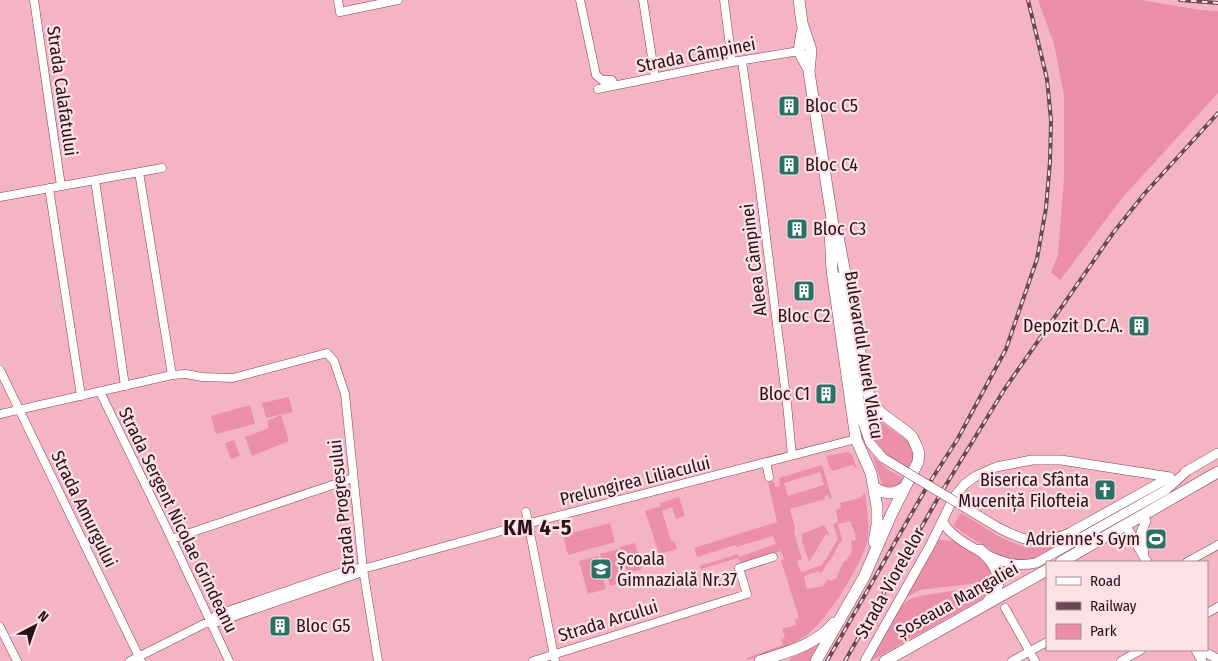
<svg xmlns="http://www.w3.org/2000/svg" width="1218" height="661" viewBox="0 0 1218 661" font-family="'Fira Sans Condensed',sans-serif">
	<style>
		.green { fill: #eb8fa8; fill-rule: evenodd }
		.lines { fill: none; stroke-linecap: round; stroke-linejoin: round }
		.minor-casing { stroke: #7b4453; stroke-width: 9 }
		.tertiary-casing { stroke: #7b4453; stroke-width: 10 }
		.primary-casing { stroke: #7b4453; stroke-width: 12 }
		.minor { stroke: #fff; stroke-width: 8 }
		.tertiary { stroke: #fff; stroke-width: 9 }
		.primary { stroke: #fff; stroke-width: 11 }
		.rail-casing { stroke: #6b4751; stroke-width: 4 }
		.rail { stroke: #fce1e7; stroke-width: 2; stroke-dasharray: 5.5; stroke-linecap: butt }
		.tertiary-bridge-casing { stroke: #7b4453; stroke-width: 10; stroke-linecap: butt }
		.tertiary-bridge { stroke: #fff; stroke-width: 9 }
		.labels { text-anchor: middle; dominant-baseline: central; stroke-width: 4.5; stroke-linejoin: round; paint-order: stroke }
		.street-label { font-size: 18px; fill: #281118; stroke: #fce1e7 }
		.poi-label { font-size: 18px; fill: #281118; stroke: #fce1e7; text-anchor: start }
		.district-label { font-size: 22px; font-weight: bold; letter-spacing: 1px; fill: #281118; stroke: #fce1e7 }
	</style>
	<rect width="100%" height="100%" fill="#f5b4c4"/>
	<path class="green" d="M1038 0H1141L1200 10 1218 11V93L1123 197 1060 280 1051 272 1058 255 1064 178V96L1054 44Z
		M864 393C869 403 873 413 881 421 897 437 924 440 909 470L887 456 873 437Z
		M289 397 293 412 266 418 262 403Z
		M250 405 255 424 216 434 211 416Z
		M281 415 289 441 252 456 245 437 269 428 267 421Z
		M234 440 240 456 231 459 225 443Z
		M848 452 852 455 857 469 852 465 833 471 830 468 826 456Z
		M872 455 887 469 904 479 896 489 883 487Z
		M822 465 832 498 830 499 828 495 824 496 825 499 790 509 795 528 794 532 802 559 797 561 801 572 822 565 838 539 833 524 838 522 836 510 841 508 840 503 860 498 865 493C867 510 871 530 866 546 858 570 827 620 807 635 789 647 768 653 748 660L747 658 783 645 781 639 785 638 782 629 796 625 795 620 799 618 781 560 784 559 781 551 741 564 738 558 701 569 700 566 738 554 739 557 776 544 773 536 736 547 735 545 697 557 694 548 777 522 768 482 774 481 775 487 780 486 779 478ZM820 472 824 485 788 496 784 483ZM850 521 856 536H855L856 540 851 541 852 551 846 561H844L836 579 834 578 832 581 828 579 823 586 807 589 804 577 807 575 819 571V573L822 572 829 561H830L839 544 842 540 838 524Z
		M679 497 685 516 676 519 672 507 662 511 671 541H674L677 549 659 554 645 511 661 506 660 503Z
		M1132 506 1043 558 1023 562 1007 558 996 554 953 526 961 513C980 524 1001 540 1022 546 1057 555 1101 522 1132 506Z
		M610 523 615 542 568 555 563 535Z
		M824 525 830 536 826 534 809 562 802 541V534Z
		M940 540 955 541 985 558 992 573 993 581 920 590 903 599 936 541Z
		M635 543 642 569 632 572 635 582 630 583 620 547Z
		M618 549 627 581 610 586 600 554Z
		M598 556 606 589 588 594 579 561Z
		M992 585 990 590 982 599 871 661 900 607 910 599 919 596Z
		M819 644 821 645 810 661H790L791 658Z"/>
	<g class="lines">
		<g class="minor-casing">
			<path id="minor" d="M34 0 61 186
				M338 0 340 12 398 0
				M580 0 596 75 602 80H612L614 85
				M643 0 655 77
				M724 0 732 62
				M742 61 760 189 787 404 792 455
				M598 89 732 62 799 51
				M139 172 172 375
				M95 180 125 386
				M49 188 81 396
				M0 197 162 168
				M0 370 141 661
				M100 392 167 529 229 661
				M0 414 172 375 186 374 202 377 233 378 327 353 334 361 345 394 363 569 378 661
				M766 462 769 477
				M526 512 555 661
				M172 539 353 478
				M1187 562 1218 545
				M1005 608 1035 661
				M1207 613 1218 607
				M210 621 218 622 357 574 363 569
				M0 627 17 661
				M130 661 210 621 216 615 354 568 363 569 519 526 856 439
				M533 661 747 594 739 568 773 557
				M1012 661 1047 642
				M1121 661 1141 650"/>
		</g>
		<g class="tertiary-casing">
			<path id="tertiary" d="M840 277 863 423
				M1185 472 1218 453
				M943 521C948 537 988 557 1005 562 1015 565 1026 565 1036 563L1166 490 1188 470
				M999 528C1027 543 1042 545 1071 532L1170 477
				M1129 531 1147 562
				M1144 556 1141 532 1146 521
				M1196 650 1202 661
				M1200 650 1218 659
				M865 661 931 544 954 497 965 484 976 476 996 467 1032 460H1061L1170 477"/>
		</g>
		<g class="primary-casing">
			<path id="primary" d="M799 0 802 23 811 50 809 72 833 225 837 231 867 390 872 403 881 413 908 433 912 437 916 445 919 453 918 462 892 513 864 577 816 661
				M802 32 799 51 808 68
				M833 225 830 231 832 270 856 439 871 473 877 507V525L874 542
				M874 487C886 495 893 495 905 487
				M980 550C998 565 1006 582 988 602
				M1061 562 1218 472
				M760 661C787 652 816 645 834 623
				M885 661 1047 570"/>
		</g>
		<use href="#minor" class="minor"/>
		<use href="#tertiary" class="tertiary"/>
		<use href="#primary" class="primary"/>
		<g class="rail-casing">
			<path id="rail" d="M1180 0 1218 3
				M827 661 928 485 957 440 1006 349 1037 259 1046 208 1050 162 1051 120 1047 79 1028 0
				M845 661 941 493 1004 390 1113 233 1145 193 1218 113"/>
		</g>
		<use href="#rail" class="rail"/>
		<g class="tertiary-bridge-casing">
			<path id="tertiary-bridge" d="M863 423 870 443 883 458 999 528"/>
		</g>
		<use href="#tertiary-bridge" class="tertiary-bridge"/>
	</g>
	<defs>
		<g id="building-square" transform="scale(1.125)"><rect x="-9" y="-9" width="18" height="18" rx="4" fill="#2a7067" stroke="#fce1e7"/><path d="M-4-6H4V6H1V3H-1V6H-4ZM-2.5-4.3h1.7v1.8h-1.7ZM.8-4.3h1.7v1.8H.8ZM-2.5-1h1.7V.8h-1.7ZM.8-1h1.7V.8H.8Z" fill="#fff"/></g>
		<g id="church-square" transform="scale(1.125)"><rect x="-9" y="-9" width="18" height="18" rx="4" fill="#2a7067" stroke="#fce1e7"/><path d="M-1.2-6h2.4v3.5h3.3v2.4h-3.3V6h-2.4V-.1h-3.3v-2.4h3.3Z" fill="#fff"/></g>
		<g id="stadium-square" transform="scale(1.125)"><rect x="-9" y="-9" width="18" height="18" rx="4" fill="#2a7067" stroke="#fce1e7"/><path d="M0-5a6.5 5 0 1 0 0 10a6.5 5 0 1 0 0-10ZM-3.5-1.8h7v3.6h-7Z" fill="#fff"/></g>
		<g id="school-square" transform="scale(1.125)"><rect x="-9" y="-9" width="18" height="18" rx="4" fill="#2a7067" stroke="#fce1e7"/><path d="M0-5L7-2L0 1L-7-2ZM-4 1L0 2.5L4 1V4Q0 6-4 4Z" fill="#fff"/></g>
	</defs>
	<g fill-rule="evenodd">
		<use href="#building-square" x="789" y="106"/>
		<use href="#building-square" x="789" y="165"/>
		<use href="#building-square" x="797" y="229"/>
		<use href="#building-square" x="804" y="291"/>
		<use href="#building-square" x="1139" y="326"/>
		<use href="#building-square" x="826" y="394"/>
		<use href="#church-square" x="1105" y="490"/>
		<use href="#stadium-square" x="1156" y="539"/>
		<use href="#school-square" x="601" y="569"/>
		<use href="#building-square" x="280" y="626"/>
	</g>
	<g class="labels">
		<g class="street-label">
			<text transform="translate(696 55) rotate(-11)">Strada Câmpinei</text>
			<text transform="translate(62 91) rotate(82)">Strada Calafatului</text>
			<text transform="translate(754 260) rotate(-97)">Aleea Câmpinei</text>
			<text transform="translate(864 355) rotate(81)">Bulevardul Aurel Vlaicu</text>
			<text transform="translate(635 481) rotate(-14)">Prelungirea Liliacului</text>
			<text transform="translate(342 507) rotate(-96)">Strada Progresului</text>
			<text transform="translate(84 509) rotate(64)">Strada Amurgului</text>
			<text transform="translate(178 520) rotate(64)">Strada Sergent Nicolae Grindeanu</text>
			<text transform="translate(890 583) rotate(-61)">Strada Viorelelor</text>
			<text transform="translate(957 600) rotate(-29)">Șoseaua Mangaliei</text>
			<text transform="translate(608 621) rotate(-17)">Strada Arcului</text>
		</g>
		<g class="poi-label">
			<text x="805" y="106">Bloc C5</text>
			<text x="805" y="165">Bloc C4</text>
			<text x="813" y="229">Bloc C3</text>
			<text x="804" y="316" text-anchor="middle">Bloc C2</text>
			<text x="1123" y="326" text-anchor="end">Depozit D.C.A.</text>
			<text x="810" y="394" text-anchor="end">Bloc C1</text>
			<text x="1089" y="480" text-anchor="end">Biserica Sfânta<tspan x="1089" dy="21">Muceniță Filofteia</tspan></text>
			<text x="1140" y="539" text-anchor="end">Adrienne's Gym</text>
			<text x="617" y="559">Școala<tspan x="617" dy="21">Gimnazială Nr.37</tspan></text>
			<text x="296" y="626">Bloc G5</text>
		</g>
		<g class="district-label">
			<text x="538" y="527">KM 4-5</text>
		</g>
	</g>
	<rect x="1046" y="561" width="162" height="90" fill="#fce1e7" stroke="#a78e94"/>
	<rect x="1056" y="577" width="25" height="8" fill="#ffffff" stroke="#a78e94"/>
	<text x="1090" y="586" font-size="15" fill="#281118">Road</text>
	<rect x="1056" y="602" width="25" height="8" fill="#6b4751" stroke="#a78e94"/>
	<text x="1090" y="611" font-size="15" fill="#281118">Railway</text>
	<rect x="1056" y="624" width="25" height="15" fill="#eb8fa8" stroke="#a78e94"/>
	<text x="1090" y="636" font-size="15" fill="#281118">Park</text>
	<g transform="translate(35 626) rotate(41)" stroke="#fce1e7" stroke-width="4" paint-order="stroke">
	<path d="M0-4L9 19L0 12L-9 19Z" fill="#281118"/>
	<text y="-8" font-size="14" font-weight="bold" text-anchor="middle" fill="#281118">N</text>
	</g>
</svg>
